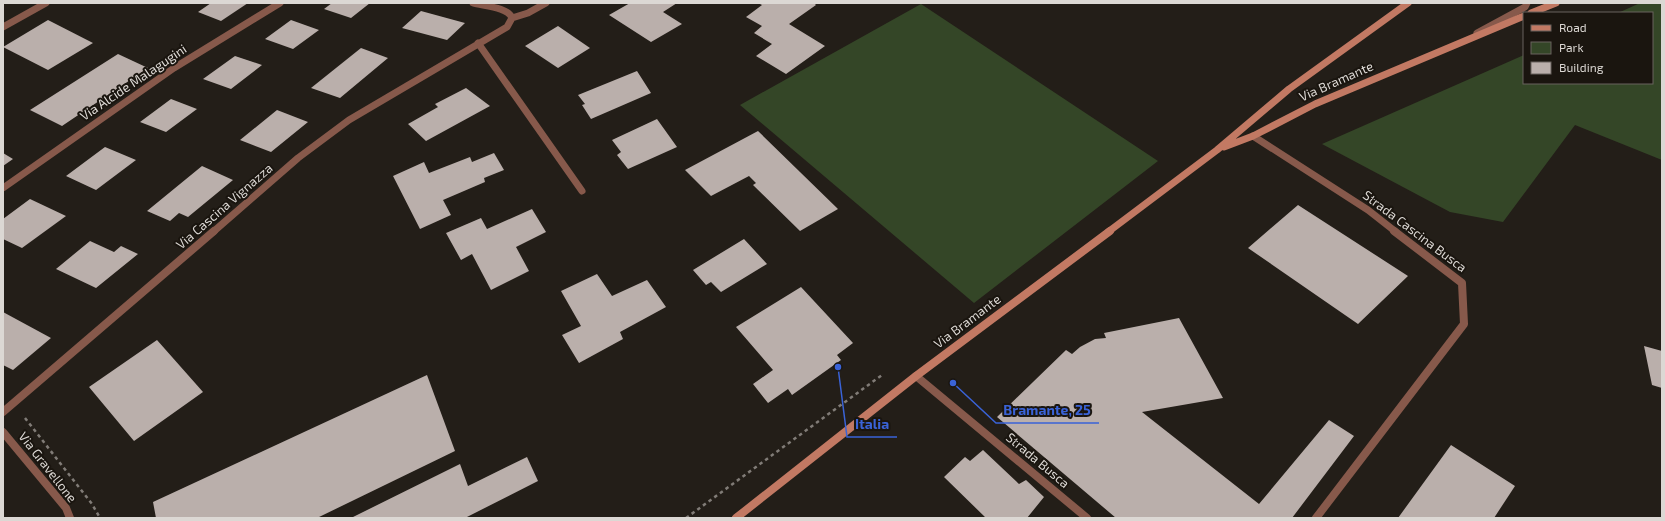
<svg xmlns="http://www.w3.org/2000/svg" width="1665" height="521" viewBox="0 0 1665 521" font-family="'Exo 2',sans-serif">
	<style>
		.green { fill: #344627 }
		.building { fill: #baafab }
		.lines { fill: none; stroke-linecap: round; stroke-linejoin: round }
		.path { stroke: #817c77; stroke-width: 2.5; stroke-dasharray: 3.5 3.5; stroke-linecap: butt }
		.minor-far1 { stroke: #87594b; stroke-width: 7 }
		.minor { stroke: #87594b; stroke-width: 8 }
		.tertiary { stroke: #87594b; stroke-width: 7 }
		.secondary-far1 { stroke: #c27963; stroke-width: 7 }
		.secondary { stroke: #c27963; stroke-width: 8 }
		.labels { text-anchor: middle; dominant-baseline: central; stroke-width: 4; stroke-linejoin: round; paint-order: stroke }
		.street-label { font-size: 13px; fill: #dcd8d4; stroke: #1a150f }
		.leader { fill: none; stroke: #3a63d7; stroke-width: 1.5 }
		.callout-dot { fill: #3a63d7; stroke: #1a150f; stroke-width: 1.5 }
		.callout-label { font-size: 14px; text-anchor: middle; font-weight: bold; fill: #3a63d7; stroke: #1a150f; stroke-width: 4; stroke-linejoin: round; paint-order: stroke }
	</style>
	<rect width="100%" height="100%" fill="#231e18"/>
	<path class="green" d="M1640 3H1662V160L1575 125 1503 222 1450 212 1322 144 1524 55V83H1652V13H1618Z
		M921 4 1158 161 974 303 740 105Z"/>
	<path class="building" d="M211 3H248L221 21 198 12Z
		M332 3H370L351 18 324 9Z
		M630 3H677L663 12 682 24 651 42 609 15Z
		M758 3H814L816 5 789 24 825 46 786 74 756 56 772 44 754 33 762 26 746 17 762 5Z
		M421 11 465 23 447 40 402 28Z
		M48 20 93 43 48 70 3 47Z
		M291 20 319 30 293 49 265 39Z
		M558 26 590 48 558 68 525 46Z
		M361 48 388 58 340 98 311 88Z
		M118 54 148 68 62 126 30 110Z
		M235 56 262 65 231 89 203 79Z
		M637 71 651 93 591 119 582 105 585 104 578 95Z
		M466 88 490 106 426 141 408 124 438 107 435 104Z
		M171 99 197 109 166 132 140 122Z
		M277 110 308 122 271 152 240 140Z
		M657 119 677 147 628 169 617 155 621 152 612 140Z
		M758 131 838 209 800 231 753 185 756 183 749 176 711 196 685 170Z
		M105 147 136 160 96 190 66 176Z
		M3 153 13 159 3 166Z
		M494 153 504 170 484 178 485 182 443 200 451 215 420 229 393 176 424 162 429 173 470 157 472 162Z
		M202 166 233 180 188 217 179 213 170 221 147 211Z
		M30 199 66 216 22 248 3 239V219Z
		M1298 205 1408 276 1358 324 1248 248Z
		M532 209 546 232 516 247 529 271 491 290 472 254 461 260 446 233 481 218 487 229Z
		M744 239 767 264 721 292 711 282 706 285 693 270Z
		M90 241 114 252 121 246 138 254 96 288 56 269Z
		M597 274 612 296 647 280 666 307 620 332 623 339 579 363 562 335 581 326 561 291Z
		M801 287 853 343 837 355 841 360 792 395 788 389 768 403 753 384 773 370 736 327Z
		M3 312 51 338 13 370 3 365Z
		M1179 318 1223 398 1142 412 1259 504 1329 420 1354 436 1292 518H1116L997 417 1066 350 1072 354 1080 347 1095 339 1106 338 1104 333Z
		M157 340 203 392 134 441 89 387Z
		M1644 346 1662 351V388L1652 385Z
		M427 375 455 451 317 518H156L153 502Z
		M1451 445 1515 486 1494 518H1398Z
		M983 450 1019 484 1026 480 1044 497 1027 518H986L944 477 965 457 970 461Z
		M527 457 538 481 465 518H351L460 464 468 486Z"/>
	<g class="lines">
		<path class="path" d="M25 418 92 504 100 518
			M686 518 882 375"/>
		<path class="minor-far1" d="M473 3C483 6 508 7 512 18
			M512 18 528 13 546 3
			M3 27 46 3
			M478 43 582 191
			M1253 136 1368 210 1396 232
			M3 188 174 68 280 3
			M213 232 298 158 349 120 507 27 512 18"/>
		<path class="minor" d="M916 376 1087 518
			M3 412 214 231
			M3 432 66 508 70 518
			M1316 518 1464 324 1462 283 1394 231"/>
		<path class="tertiary" d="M1477 33 1525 7 1527 3"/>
		<path class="secondary-far1" d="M1531 13 1556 3
			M1224 147 1253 136 1315 104 1524 16
			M1108 232 1217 150 1289 89 1408 3"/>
		<path class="secondary" d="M736 518 916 376 1110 231"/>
	</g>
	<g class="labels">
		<g class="street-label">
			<text transform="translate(1336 81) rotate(-24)">Via Bramante</text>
			<text transform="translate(133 82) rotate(-34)">Via Alcide Malagugini</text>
			<text transform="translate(224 206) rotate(-41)">Via Cascina Vignazza</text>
			<text transform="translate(1415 231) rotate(37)">Strada Cascina Busca</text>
			<text transform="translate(967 321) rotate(-37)">Via Bramante</text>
			<text transform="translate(1038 460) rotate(40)">Strada Busca</text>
			<text transform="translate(48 467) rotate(52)">Via Gravellone</text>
		</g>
	</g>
	<path class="leader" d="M953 383L996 423H1099M838 367L847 437H897"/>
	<g class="callout-dot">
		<circle cx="953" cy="383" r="4"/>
		<circle cx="838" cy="367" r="4"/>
	</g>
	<g class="callout-label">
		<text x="1047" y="415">Bramante, 25</text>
		<text x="872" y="429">Italia</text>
	</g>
	<rect width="1665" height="521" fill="none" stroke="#dcd8d4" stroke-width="8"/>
	<rect x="1523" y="12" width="130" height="72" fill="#1a150f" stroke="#68635e"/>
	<rect x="1531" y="25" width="20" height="6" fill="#c27963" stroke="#68635e"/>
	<text x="1559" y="32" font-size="12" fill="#dcd8d4">Road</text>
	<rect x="1531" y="42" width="20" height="12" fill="#344627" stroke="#68635e"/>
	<text x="1559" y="52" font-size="12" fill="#dcd8d4">Park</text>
	<rect x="1531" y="62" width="20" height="12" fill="#baafab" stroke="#68635e"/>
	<text x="1559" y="72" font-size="12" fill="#dcd8d4">Building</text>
</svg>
